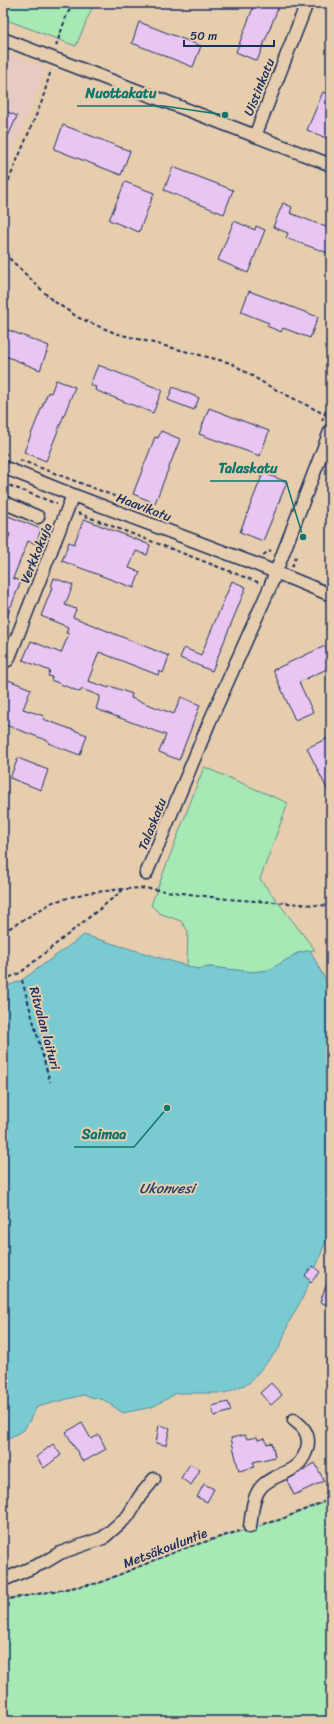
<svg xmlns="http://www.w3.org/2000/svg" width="334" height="1724" viewBox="0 0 334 1724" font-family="Sriracha,sans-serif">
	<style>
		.built { fill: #e7cbc2 }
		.green { fill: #a6e9b4; stroke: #608c89 }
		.water { fill: #7acbd1; stroke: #548da3 }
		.building { fill: #e9c6f1; stroke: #1b2f5e }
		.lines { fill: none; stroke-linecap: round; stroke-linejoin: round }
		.minor-casing { stroke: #1b2f5e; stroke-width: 15 }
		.path { stroke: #1b2f5e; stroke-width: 2; stroke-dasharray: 4 3; stroke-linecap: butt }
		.minor { stroke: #e6cdae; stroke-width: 12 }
		.labels { text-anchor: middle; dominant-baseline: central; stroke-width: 4; stroke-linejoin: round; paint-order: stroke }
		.street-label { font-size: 13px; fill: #1b2f5e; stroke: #e6cdae }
		.water-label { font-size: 14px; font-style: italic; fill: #243f6a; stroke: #e6cdae }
		.leader { fill: none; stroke: #0f766e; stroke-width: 1.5 }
		.callout-dot { fill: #0f766e; stroke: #e6cdae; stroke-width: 1.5 }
		.callout-label { font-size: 14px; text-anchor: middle; font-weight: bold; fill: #0f766e; stroke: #e6cdae; stroke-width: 4; stroke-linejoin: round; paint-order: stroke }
	</style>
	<rect width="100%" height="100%" fill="#e6cdae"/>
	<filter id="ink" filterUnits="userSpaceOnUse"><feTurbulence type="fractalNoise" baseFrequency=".025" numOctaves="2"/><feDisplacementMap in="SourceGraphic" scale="8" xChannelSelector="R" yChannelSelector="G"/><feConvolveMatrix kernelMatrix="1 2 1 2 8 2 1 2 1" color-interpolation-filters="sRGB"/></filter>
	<g filter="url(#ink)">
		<path class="built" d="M3 52 46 68 3 179Z"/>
		<path class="green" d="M11 3H94L76 46 4 19Z
			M204 767 288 803 260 879 315 950 297 953 281 964 270 970 252 972 210 967 196 969 187 966 188 931 181 921 159 913 151 905Z
			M331 1499V1721H3V1600L99 1583 182 1549 279 1520Z"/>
		<path class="water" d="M84 935 197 969 210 967 253 972 269 970 298 953 310 950 331 991V1226L318 1262 302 1299 289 1322 280 1347 249 1383 225 1393H177L152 1407 123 1413 104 1400 83 1395 37 1407 24 1430 3 1441V988L22 980Z"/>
		<path class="building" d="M255 3H280L257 61 236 52Z
			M139 22 201 46 193 67 132 43Z
			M323 92 331 95V140L307 130Z
			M3 110 17 116 3 148Z
			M63 125 130 151 121 175 54 149Z
			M173 167 233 190 224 214 164 190Z
			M125 182 154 193 139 232 109 220Z
			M283 203 292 207 290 213 331 229V254L286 238 288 233 273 227Z
			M234 221 255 230 256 226 265 230 248 273 218 260Z
			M249 291 318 317 310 338 283 328 281 332 267 326 269 323 241 312Z
			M3 328 49 346 40 370 3 355Z
			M98 365 162 390 153 413 95 390 96 387 90 385Z
			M56 380 75 387 46 461 24 452 48 392 51 393Z
			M173 387 199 398 194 410 168 400Z
			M209 408 269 431 260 456 199 434Z
			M161 431 180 439 155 503 133 494 155 437 158 438Z
			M263 473 287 482 263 541 240 532Z
			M3 514 41 529 36 544 28 541 13 578 21 581 4 624 3 553 10 534 3 531Z
			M84 519 150 545 147 555 136 551 129 568 140 572 134 588 62 561 69 542 74 544Z
			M54 578 73 585 65 605 76 609 73 617 169 656 163 673 159 671 158 675 99 652 88 681 109 688 110 686 132 694 131 698 174 714 181 697 200 705 179 760 159 752 166 735 96 709 100 696 82 689 80 692 51 680 52 677 48 676 50 671 23 660 31 641 61 653 69 634 66 633 68 627 41 616 52 588 51 587Z
			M232 581 246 587 212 671 180 658 184 648 201 655Z
			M325 646 331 660V667L299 682 313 712 295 720 273 670Z
			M3 678 31 689 23 709 44 716 43 719 87 735 80 755 48 743 49 741 3 724Z
			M328 738 331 744V797L307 748Z
			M18 758 48 770 41 790 10 778Z
			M313 1266 320 1272 311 1282 305 1275Z
			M330 1275H331V1306L320 1302Z
			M271 1383 282 1395 271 1405 260 1393Z
			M228 1402 231 1411 214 1416 212 1406Z
			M82 1423 91 1439 99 1435 106 1449 83 1462 66 1432Z
			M159 1425 170 1428 166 1445 156 1443Z
			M245 1435 247 1439 257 1437 258 1440 265 1438 267 1444 272 1443 275 1457 253 1462 255 1467 239 1471 231 1438Z
			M53 1444 61 1455 44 1468 36 1457Z
			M315 1463 324 1481 294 1495 287 1480Z
			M190 1464 200 1470 191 1485 181 1478Z
			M204 1484 214 1489 207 1502 197 1497Z"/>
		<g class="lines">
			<g class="minor-casing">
				<path id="minor" d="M3 39 331 165
					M255 136 307 3
					M3 467 73 495 258 565 331 595
					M3 502 38 517
					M3 662 8 660 73 495
					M146 874 209 723 270 587 331 429
					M250 1527C252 1514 252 1497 262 1486 271 1477 282 1475 292 1469 303 1462 313 1445 305 1431 303 1427 298 1423 294 1420
					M3 1580 45 1562 60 1553 103 1538 128 1516 140 1496 154 1479"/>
			</g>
			<path class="path" d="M56 46 66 17 73 3
				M3 194 42 101 51 70
				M3 255 8 257 52 300 79 318 115 333 231 363 267 385 330 417
				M322 421 331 397
				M3 453 8 455
				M20 460 156 512
				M3 483 57 504
				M78 513 260 583
				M263 555 271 550
				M292 567 296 556
				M3 932 53 902 86 893 124 889 143 888 227 899 331 906
				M3 980 20 973 123 890
				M22 980 50 1082
				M263 1524 279 1520 331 1499
				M3 1600 99 1583 182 1549 239 1531"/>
			<use href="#minor" class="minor"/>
		</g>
	</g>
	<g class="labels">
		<g class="street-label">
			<text transform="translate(259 87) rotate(-68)">Uistinkatu</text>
			<text transform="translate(144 507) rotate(21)">Haavikatu</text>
			<text transform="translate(36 553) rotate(-68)">Verkkokuja</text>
			<text transform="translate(152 824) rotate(-68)">Talaskatu</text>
			<text transform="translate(45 1028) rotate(75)">Ritvalan laituri</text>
			<text transform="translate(165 1548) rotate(-21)">Metsäkouluntie</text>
		</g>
		<g class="water-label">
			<text x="167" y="1188">Ukonvesi</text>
		</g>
	</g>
	<path class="leader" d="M225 115L164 106H77M303 537L286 481H210M167 1108L134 1147H74"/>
	<g class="callout-dot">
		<circle cx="225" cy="115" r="4"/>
		<circle cx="303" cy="537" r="4"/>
		<circle cx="167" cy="1108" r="4"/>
	</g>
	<g class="callout-label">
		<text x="121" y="98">Nuottakatu</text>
		<text x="248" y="473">Talaskatu</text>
		<text x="104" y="1139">Saimaa</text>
	</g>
	<rect width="334" height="1724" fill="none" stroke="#e6cdae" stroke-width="16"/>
	<rect x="8" y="8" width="318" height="1708" fill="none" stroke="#1b2f5e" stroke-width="1.5" filter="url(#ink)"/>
	<path d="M184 40v6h90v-6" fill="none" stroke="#1b2f5e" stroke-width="2"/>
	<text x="190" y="40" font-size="12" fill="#1b2f5e" stroke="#e6cdae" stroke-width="3" paint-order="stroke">50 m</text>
</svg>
